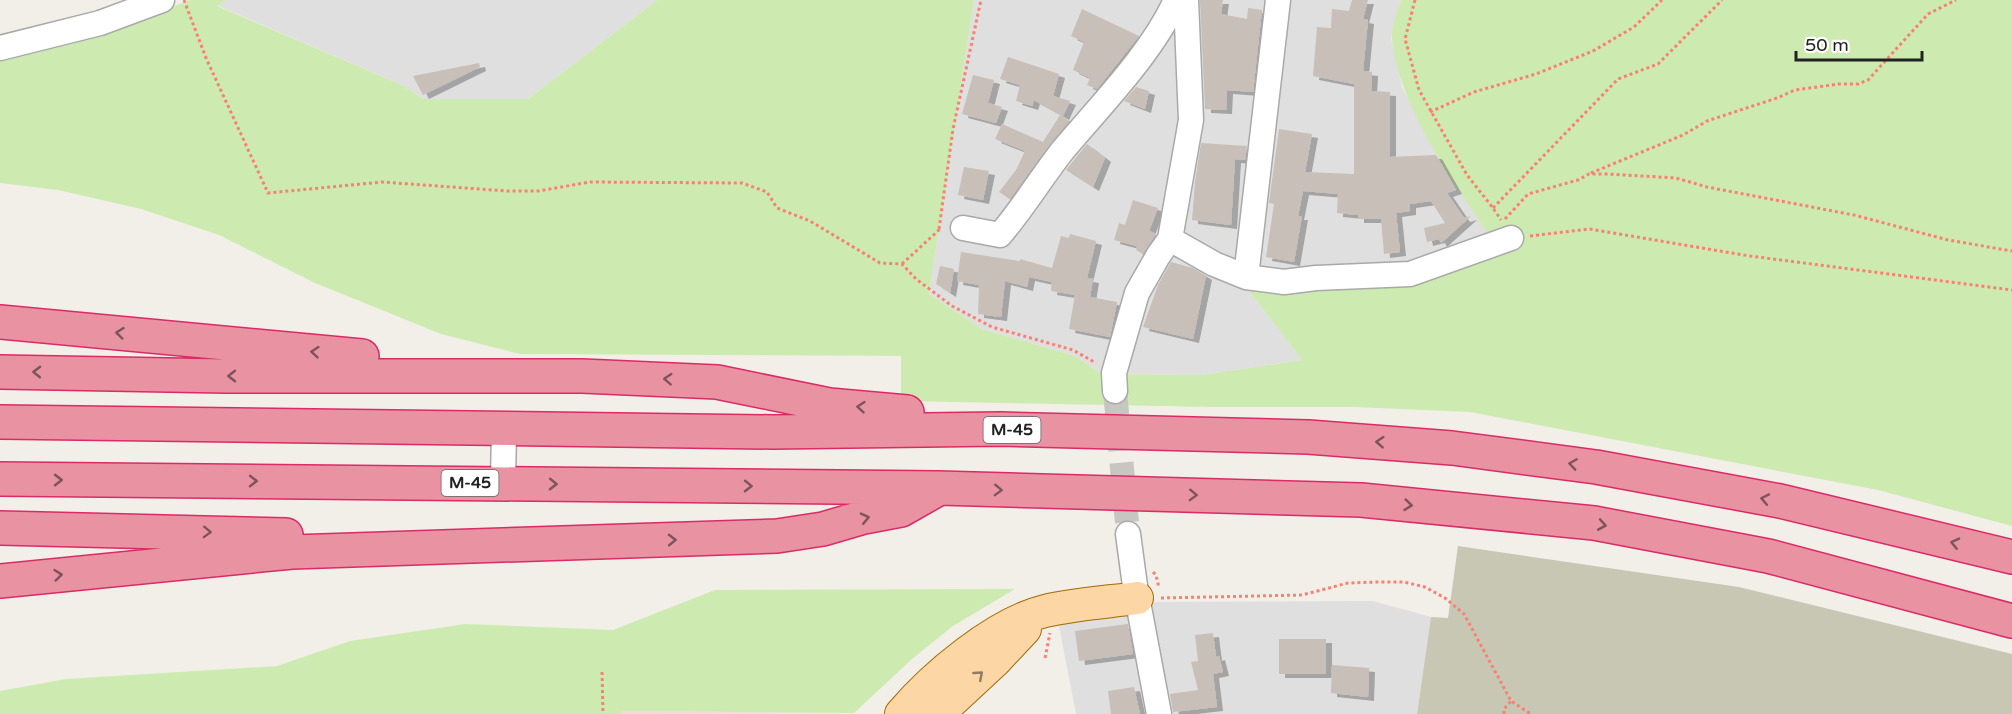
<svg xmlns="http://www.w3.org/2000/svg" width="2012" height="714" viewBox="0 0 2012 714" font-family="'Varela Round',sans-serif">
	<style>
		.residential { fill: #e0dfdf }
		.commercial { fill: #f2dad9 }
		.construction { fill: #c7c7b4 }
		.grass { fill: #cdebb0 }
		.building { fill: #c7bfb8; filter: url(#shadow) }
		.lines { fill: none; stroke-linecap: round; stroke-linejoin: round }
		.minor-tunnel { stroke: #c8c6c1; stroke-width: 24; stroke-dasharray: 24 12; stroke-linecap: butt }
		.minor-casing { stroke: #a9a9a9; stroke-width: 27 }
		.major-casing { stroke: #a06b00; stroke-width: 34 }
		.highway-casing { stroke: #dc2a67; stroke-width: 36 }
		.path { stroke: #fa8072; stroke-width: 3; stroke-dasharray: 3 3; stroke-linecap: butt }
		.minor { stroke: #fff; stroke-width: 24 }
		.major { stroke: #fcd6a4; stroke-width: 32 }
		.highway { stroke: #e892a2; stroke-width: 33 }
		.oneway { stroke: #7b545c }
		.oneway2 { stroke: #8f7c63 }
		.labels { text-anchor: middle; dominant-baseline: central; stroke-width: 4.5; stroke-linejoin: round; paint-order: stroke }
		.shield { fill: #fff; stroke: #646464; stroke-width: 1.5 }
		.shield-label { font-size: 16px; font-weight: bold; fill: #222 }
	</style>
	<defs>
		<filter id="shadow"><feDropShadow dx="6" dy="4" stdDeviation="0" flood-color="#0004"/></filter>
	</defs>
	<rect width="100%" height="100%" fill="#f2efe9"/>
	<path class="residential" d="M226 0H657L528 99H424L402 85 216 5Z
		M974 0H1401L1391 38 1402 87 1436 153 1490 237 1423 263 1246 287 1302 360 1202 375 1102 374 1075 356 982 329 929 294Z
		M1373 601 1431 617 1417 714H1076L1058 621 1154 602Z"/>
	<path class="commercial" d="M621 711 854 713 621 714Z"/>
	<path class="construction" d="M1458 546 1739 587 2012 654V714H1417L1431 617 1448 618Z"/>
	<path class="grass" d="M189 0H226L217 6 402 85 424 99H528L657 0H974L929 294 982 329 1075 356 1102 374 1202 375 1302 360 1246 287 1423 263 1490 237C1453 180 1399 108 1392 40 1390 28 1398 12 1401 0H2012V526L1878 490 1470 412 1354 407H1212L901 401V356L520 354 441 334 315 283 219 235 141 209 58 190 0 183V58L131 24Z
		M1015 589 953 626 912 659 854 713 621 711V714H0V691L66 679 277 666 350 641 465 624 613 630 715 590Z"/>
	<path class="building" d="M1200 0H1223L1221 14 1247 19 1248 8 1262 10 1253 92 1227 90 1226 110 1205 109Z
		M1352 0H1368L1363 19 1368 20 1363 71 1372 72 1371 91 1390 92V157L1436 155 1456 190 1447 193 1464 218 1471 216 1441 243 1439 239 1427 242 1424 228 1445 223 1431 201 1410 204V211L1396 213 1400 252 1384 254 1381 219H1358V215L1337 213 1338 194 1303 191 1298 216H1302L1294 262 1266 257 1274 204 1269 203 1279 129 1312 134 1305 172 1354 174V84L1313 76 1317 27 1331 28 1332 9 1349 11Z
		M1082 9 1139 36 1097 89 1087 85 1090 78 1073 70 1084 42 1071 36Z
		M1008 57 1059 74 1053 96 1070 101 1063 116 1034 100 1032 106 1016 101 1020 85 1000 79Z
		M479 63 480 67 423 95 413 76Z
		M973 75 994 80 988 103 1002 107 996 123 962 114Z
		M1136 87 1149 91 1145 109 1124 101Z
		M1060 115 1069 121 1044 152 1010 199 999 192 1016 170 1025 151 995 139 1002 124 1043 142Z
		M1201 143 1247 146 1245 160 1235 159 1231 225 1192 220 1195 182Z
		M1087 144 1105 158 1093 187 1066 170Z
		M964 167 989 171 983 200 958 195Z
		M1133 200 1158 208 1149 231 1156 234 1143 254 1136 250 1137 246 1114 240 1119 223 1125 225Z
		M1070 234 1096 241 1087 278 1093 279 1090 297 1117 302 1110 337 1069 329 1075 295 1051 291 1052 282 1029 277 1027 287 1005 281 1001 317 978 314 979 285 957 281 961 252 1020 261V259L1052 268 1061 236 1069 238Z
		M1171 262 1193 268 1206 276 1193 339 1143 327 1158 285Z
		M940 266 954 269 950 293 936 284Z
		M1128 624 1133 654 1079 661 1075 631Z
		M1213 633 1216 657 1219 656 1223 672 1213 674 1217 707 1173 712 1170 694 1198 690 1191 662 1198 661 1195 635Z
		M1279 639H1326V674H1279Z
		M1332 665 1369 668 1368 697 1331 693Z
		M1134 687 1140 714H1111L1108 691Z"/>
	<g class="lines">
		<path class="minor-tunnel" d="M1115 391 1128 534"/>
		<g class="minor-casing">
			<path id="minor" d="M0 48 100 23 162 0
				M963 228 1000 235C1023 208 1041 178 1063 150 1100 106 1153 52 1176 0
				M1170 239 1214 264 1246 277 1278 0
				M1246 277 1284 282 1316 278 1410 274 1511 238
				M1115 391 1114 373 1137 293 1158 256 1170 239 1191 120 1186 0
				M503 483 504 429
				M1128 534 1135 586 1159 714"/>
		</g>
		<g class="major-casing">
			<path id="major" d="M901 714C933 676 996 623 1045 611 1075 604 1107 602 1137 598
				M938 714 995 661 1025 629"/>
		</g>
		<g class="highway-casing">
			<path id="highway" d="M0 322 362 356
				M0 372 225 376H582L717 382 829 405 907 412
				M0 422 773 432 1001 429 1308 437 1452 448 1596 467 1780 501 2012 557
				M0 479 939 488 1361 500 1594 523 1768 556 2012 621
				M0 528 286 535
				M0 581 292 552 777 536 823 529 864 517 901 510 938 489"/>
		</g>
		<path class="path" d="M184 0 206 58 268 193 382 182 507 191H538L590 182 742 183 767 192 777 208 810 221 880 263 902 264 916 279 952 306 992 327 1073 350 1096 363
			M1415 0 1405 39 1419 90 1467 175 1493 208 1501 220
			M1430 112 1474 92 1536 74 1593 51 1634 27 1662 0
			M1591 173 1683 135 1707 121 1777 98 1795 90 1839 84H1858L1868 80 1928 14 1956 0
			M1493 208 1618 79 1658 64 1722 0
			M1505 219 1528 194 1578 180 1589 174H1608L1676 178 1707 187 1854 215 1948 240 2012 251
			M939 229 953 129 981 0
			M1530 236 1589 229 1750 256 2012 290
			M902 264 940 229
			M1153 572 1156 575 1159 588
			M1161 598 1302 595 1348 583 1377 582H1404L1425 587 1445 598 1464 614 1511 701 1531 714
			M1045 658 1050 633
			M602 672 603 714
			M1504 714V709L1511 701"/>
		<use href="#minor" class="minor"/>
		<use href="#major" class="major"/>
		<use href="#highway" class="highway"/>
	</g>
	<defs><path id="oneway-chevron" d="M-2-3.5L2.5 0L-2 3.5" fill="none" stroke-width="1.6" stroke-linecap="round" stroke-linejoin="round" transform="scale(1.5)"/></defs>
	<g class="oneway">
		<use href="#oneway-chevron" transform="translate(120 333) rotate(-174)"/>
		<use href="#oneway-chevron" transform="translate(315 352) rotate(-175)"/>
		<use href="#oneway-chevron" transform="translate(37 372) rotate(-179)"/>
		<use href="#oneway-chevron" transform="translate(232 376) rotate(180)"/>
		<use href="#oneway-chevron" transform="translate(668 379) rotate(-177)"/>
		<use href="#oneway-chevron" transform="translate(861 407) rotate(-175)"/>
		<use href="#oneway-chevron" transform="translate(1380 442) rotate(-176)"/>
		<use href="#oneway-chevron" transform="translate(1573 464) rotate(-172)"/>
		<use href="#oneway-chevron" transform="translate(58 480)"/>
		<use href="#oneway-chevron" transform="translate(253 481)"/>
		<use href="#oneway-chevron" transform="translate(553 484) rotate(1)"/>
		<use href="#oneway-chevron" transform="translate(748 486) rotate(1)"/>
		<use href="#oneway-chevron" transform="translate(998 490) rotate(2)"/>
		<use href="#oneway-chevron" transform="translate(1193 495) rotate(2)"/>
		<use href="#oneway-chevron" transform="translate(1765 499) rotate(-169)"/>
		<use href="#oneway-chevron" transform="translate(1408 505) rotate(6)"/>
		<use href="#oneway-chevron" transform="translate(865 518) rotate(-13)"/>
		<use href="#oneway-chevron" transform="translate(1602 525) rotate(10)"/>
		<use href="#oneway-chevron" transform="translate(207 532) rotate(2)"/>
		<use href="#oneway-chevron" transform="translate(672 540) rotate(-1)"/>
		<use href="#oneway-chevron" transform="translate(1955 543) rotate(-167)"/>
		<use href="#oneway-chevron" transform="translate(58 575) rotate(-6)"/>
	</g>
	<use class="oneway2" href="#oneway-chevron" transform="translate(979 675) rotate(-41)"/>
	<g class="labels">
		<g class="shield">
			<rect x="983.5" y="417" width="57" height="26" rx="4.5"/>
			<rect x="441.5" y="470" width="57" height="26" rx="4.5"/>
		</g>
		<g class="shield-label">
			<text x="1012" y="430">M-45</text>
			<text x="470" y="483">M-45</text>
		</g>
	</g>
	<path d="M1796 51v9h126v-9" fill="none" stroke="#222222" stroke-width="3"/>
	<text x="1805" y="51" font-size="18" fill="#222222" stroke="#ffffff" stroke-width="4.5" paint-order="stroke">50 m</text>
</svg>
